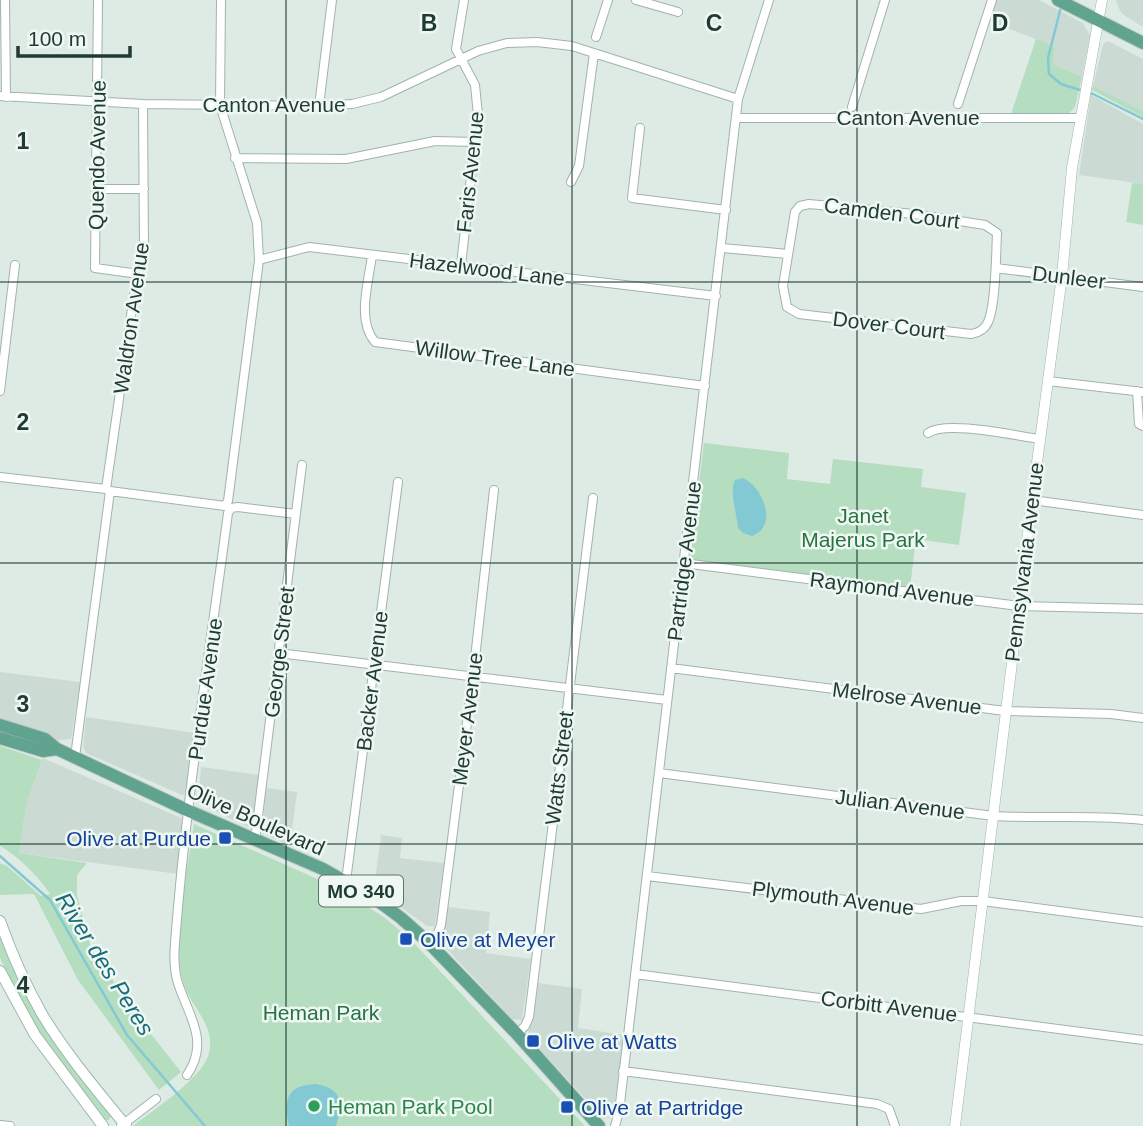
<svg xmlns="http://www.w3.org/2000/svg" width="1143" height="1126" viewBox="0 0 1143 1126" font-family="Arial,sans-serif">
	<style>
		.built { fill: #ccdad4 }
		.green { fill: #b5ddbf }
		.water { fill: #83c9d3 }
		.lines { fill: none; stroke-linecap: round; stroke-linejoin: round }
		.stream { stroke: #83c9d3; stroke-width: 2.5 }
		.minor-casing { stroke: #a1b3ac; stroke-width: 10 }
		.tertiary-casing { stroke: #a1b3ac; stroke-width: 11 }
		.secondary-casing { stroke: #9db7ad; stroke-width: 12 }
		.primary-casing { stroke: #c0c8c6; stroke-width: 14 }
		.minor { stroke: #fff; stroke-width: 8 }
		.tertiary { stroke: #fff; stroke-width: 10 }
		.secondary { stroke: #fff; stroke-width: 10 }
		.primary { stroke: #60a38f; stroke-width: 12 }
		.grid { fill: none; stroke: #1f3b33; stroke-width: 2; stroke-opacity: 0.55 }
		.transit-dot { fill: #1a4fb4; stroke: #eff7f3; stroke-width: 2.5 }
		.leisure-dot { fill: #2e9e5b; stroke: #eff7f3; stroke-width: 2.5 }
		.labels { text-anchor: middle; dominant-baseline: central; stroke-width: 5; stroke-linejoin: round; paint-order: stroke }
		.shield { fill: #eff7f3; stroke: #5d736d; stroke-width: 2 }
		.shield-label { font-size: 19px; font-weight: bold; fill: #1f3b33 }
		.street-label { font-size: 21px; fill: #1f3b33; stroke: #eff7f3 }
		.park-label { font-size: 21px; fill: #277442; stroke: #eff7f3 }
		.transit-label { font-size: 21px; fill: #164399; stroke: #eff7f3; text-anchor: start }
		.leisure-label { font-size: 21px; fill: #27864d; stroke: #eff7f3; text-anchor: start }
		.water-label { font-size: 23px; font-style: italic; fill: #176c79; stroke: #eff7f3 }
		.grid-label { font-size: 23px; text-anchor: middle; font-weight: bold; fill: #1f3b33; stroke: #eff7f3; stroke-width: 5; stroke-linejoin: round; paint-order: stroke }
	</style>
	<rect width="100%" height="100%" fill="#deebe5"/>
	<path class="built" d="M997 0H1039L1083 23 1090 35 1082 77 1053 64 1055 47 990 21Z
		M1116 0H1143V27L1125 16 1120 11Z
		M1106 42H1110L1143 59V111L1093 86 1103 45Z
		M1091 95 1143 124V184L1079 175Z
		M0 672 80 682 71 739 58 740 43 732 0 720Z
		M86 717 195 733 187 794 182 795 86 753 83 746Z
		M43 758 181 818 183 824 178 874 19 853 26 806Z
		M201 767 260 775 253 826 248 827 198 803Z
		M266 788 297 792 290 846 262 833Z
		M381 835 402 838 400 858 444 863 435 926H427L374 888Z
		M448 907 490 912 486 953 531 959 522 1020 512 1019 444 946 442 937Z
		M538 983 582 989 578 1028 624 1035 613 1117 604 1119 529 1037 528 1032 533 1021Z"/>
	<path class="green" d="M1036 39 1055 47 1053 64 1082 77 1075 107 1068 114H1011Z
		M1093 86 1143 111V117L1092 90Z
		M1132 183 1143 184V225L1126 222Z
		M704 443 789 453 787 479 830 484 833 459 923 469 921 487 966 493 959 545 916 539 910 588 695 560 690 555Z
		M0 746 42 760 26 806 19 853 87 863 77 875V895L91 948 140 1020 181 1072 159 1090 78 980 34 894 0 895V863L7 866 41 896 50 894C40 878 17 855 0 846Z
		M194 824 342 890 385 918 411 940 585 1126H133C153 1110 204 1077 209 1053 216 1026 191 1007 184 984 170 944 188 868 194 824Z
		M0 929 20 977 112 1114 109 1120H104L32 1022 0 958Z"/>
	<path class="water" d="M743 478C763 487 779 526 752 536L743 533 738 528C737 514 729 492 735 480Z
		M316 1084C343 1089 343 1103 336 1126H289C283 1100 287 1085 316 1084Z"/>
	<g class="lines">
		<path class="stream" d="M1061 7 1048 58 1049 74 1061 84 1093 94 1143 119
			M0 856 50 900 127 1035 205 1126"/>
		<g class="minor-casing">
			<path id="minor" d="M5 0 6 97
				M98 0 95 268 139 274
				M636 0 678 12
				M596 37 608 0
				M0 96 143 104 319 106 352 104 381 97 478 51 507 43 537 42 572 46 738 99
				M958 104 992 0
				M319 106 332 0
				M852 107 885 0
				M736 118H1080
				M640 128 632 198 726 210
				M235 158 346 159 435 141 474 142
				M571 182 579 166 594 53
				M97 189H144
				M809 204 914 214 985 225 997 233C996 253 996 305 988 322 985 329 978 333 971 334L799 314 787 307 783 286 795 212 800 206Z
				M722 248 788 254
				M372 255C369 281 356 320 375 342L705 386
				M259 260 309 247 716 296
				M461 265 478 115 475 85 456 49 464 0
				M996 268 1143 287
				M1048 381 1143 392
				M0 391 15 265
				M1137 391 1139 424 1143 426
				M928 433C946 420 1016 436 1040 439
				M0 477 106 489 135 288 144 249 143 104
				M1032 500 1143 515
				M683 563 1019 606 1143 609
				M278 653 667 700
				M671 668 1005 711 1111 714 1143 718
				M75 757 110 491 225 506 228 501 259 260 257 223 220 105 221 0
				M659 773 994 816C1044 819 1093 814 1143 820
				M255 840 302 465
				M647 876 921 909 961 901H983L1143 922
				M346 881 398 482
				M428 942 438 933 441 925 473 676 494 490
				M635 974 1143 1040
				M517 1034 525 1026 529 1017 593 498
				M623 1071 877 1104 889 1109 895 1126
				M187 1075C211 1040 187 1014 177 980 174 968 174 955 175 943 186 799 209 656 228 513L231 508 238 507 296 514
				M0 1125 10 1126
				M121 1126 156 1099
				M615 1126 619 1112 738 99 769 0"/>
		</g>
		<g class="tertiary-casing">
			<path id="tertiary" d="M955 1126 1032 500 1062 276 1072 168 1102 0"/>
		</g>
		<g class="secondary-casing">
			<path id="secondary" d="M0 921C11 952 25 984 42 1014 66 1054 97 1090 126 1126
				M0 971 35 1035 103 1126"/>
		</g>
		<g class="primary-casing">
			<path id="primary" d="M1058 0 1143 43
				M0 725 45 739 57 749 189 811 323 869 374 898 401 918 428 942 517 1034 599 1126
				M0 738 43 751 57 749"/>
		</g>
		<use href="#minor" class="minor"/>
		<use href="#tertiary" class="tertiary"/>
		<use href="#secondary" class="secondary"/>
		<use href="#primary" class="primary"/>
	</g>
	<path class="grid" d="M286 0V1126M572 0V1126M857 0V1126M0 282H1143M0 563H1143M0 844H1143"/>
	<g class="transit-dot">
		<rect x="218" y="831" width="14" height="14" rx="3.5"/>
		<rect x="399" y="932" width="14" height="14" rx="3.5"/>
		<rect x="526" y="1034" width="14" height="14" rx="3.5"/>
		<rect x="560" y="1100" width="14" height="14" rx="3.5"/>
	</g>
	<circle class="leisure-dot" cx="314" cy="1106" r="7"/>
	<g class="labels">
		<rect class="shield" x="319" y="875.5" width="84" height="31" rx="5"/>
		<g class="shield-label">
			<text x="361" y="891">MO 340</text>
		</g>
		<g class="street-label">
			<text x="274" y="104">Canton Avenue</text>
			<text x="908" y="117">Canton Avenue</text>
			<text transform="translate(97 155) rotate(-89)">Quendo Avenue</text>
			<text transform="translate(470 172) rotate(-84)">Faris Avenue</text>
			<text transform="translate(892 213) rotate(7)">Camden Court</text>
			<text transform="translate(487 269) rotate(7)">Hazelwood Lane</text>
			<text transform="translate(1069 277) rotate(7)">Dunleer</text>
			<text transform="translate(131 318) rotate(-82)">Waldron Avenue</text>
			<text transform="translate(889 325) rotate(7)">Dover Court</text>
			<text transform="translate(495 358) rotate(8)">Willow Tree Lane</text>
			<text transform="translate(684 561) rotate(-83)">Partridge Avenue</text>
			<text transform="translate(1024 562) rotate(-83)">Pennsylvania Avenue</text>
			<text transform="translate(892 589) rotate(7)">Raymond Avenue</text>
			<text transform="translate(279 652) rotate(-83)">George Street</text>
			<text transform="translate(372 681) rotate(-83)">Backer Avenue</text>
			<text transform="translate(205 689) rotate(-82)">Purdue Avenue</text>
			<text transform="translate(907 698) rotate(7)">Melrose Avenue</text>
			<text transform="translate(467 719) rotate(-83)">Meyer Avenue</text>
			<text transform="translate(559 768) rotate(-83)">Watts Street</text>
			<text transform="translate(900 804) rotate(7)">Julian Avenue</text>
			<text transform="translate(256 819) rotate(24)">Olive Boulevard</text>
			<text transform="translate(833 898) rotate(7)">Plymouth Avenue</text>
			<text transform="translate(889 1006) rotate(7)">Corbitt Avenue</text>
		</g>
		<g class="park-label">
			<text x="863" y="515">Janet<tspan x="863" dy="24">Majerus Park</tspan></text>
			<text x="321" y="1012">Heman Park</text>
		</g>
		<g class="transit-label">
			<text x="211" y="838" text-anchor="end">Olive at Purdue</text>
			<text x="420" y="939">Olive at Meyer</text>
			<text x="547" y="1041">Olive at Watts</text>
			<text x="581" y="1107">Olive at Partridge</text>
		</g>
		<g class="leisure-label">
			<text x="328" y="1106">Heman Park Pool</text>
		</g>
		<g class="water-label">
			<text transform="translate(105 964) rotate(58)">River des Peres</text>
		</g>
	</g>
	<g class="grid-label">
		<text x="429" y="31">B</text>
		<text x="714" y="31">C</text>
		<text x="1000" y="31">D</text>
		<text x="23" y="149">1</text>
		<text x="23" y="430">2</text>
		<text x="23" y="712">3</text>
		<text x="23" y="993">4</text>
	</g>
	<path d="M18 46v10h112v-10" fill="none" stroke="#1f3b33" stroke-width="3.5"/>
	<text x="28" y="46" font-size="21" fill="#1f3b33" stroke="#eff7f3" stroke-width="5" paint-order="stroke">100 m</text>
</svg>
